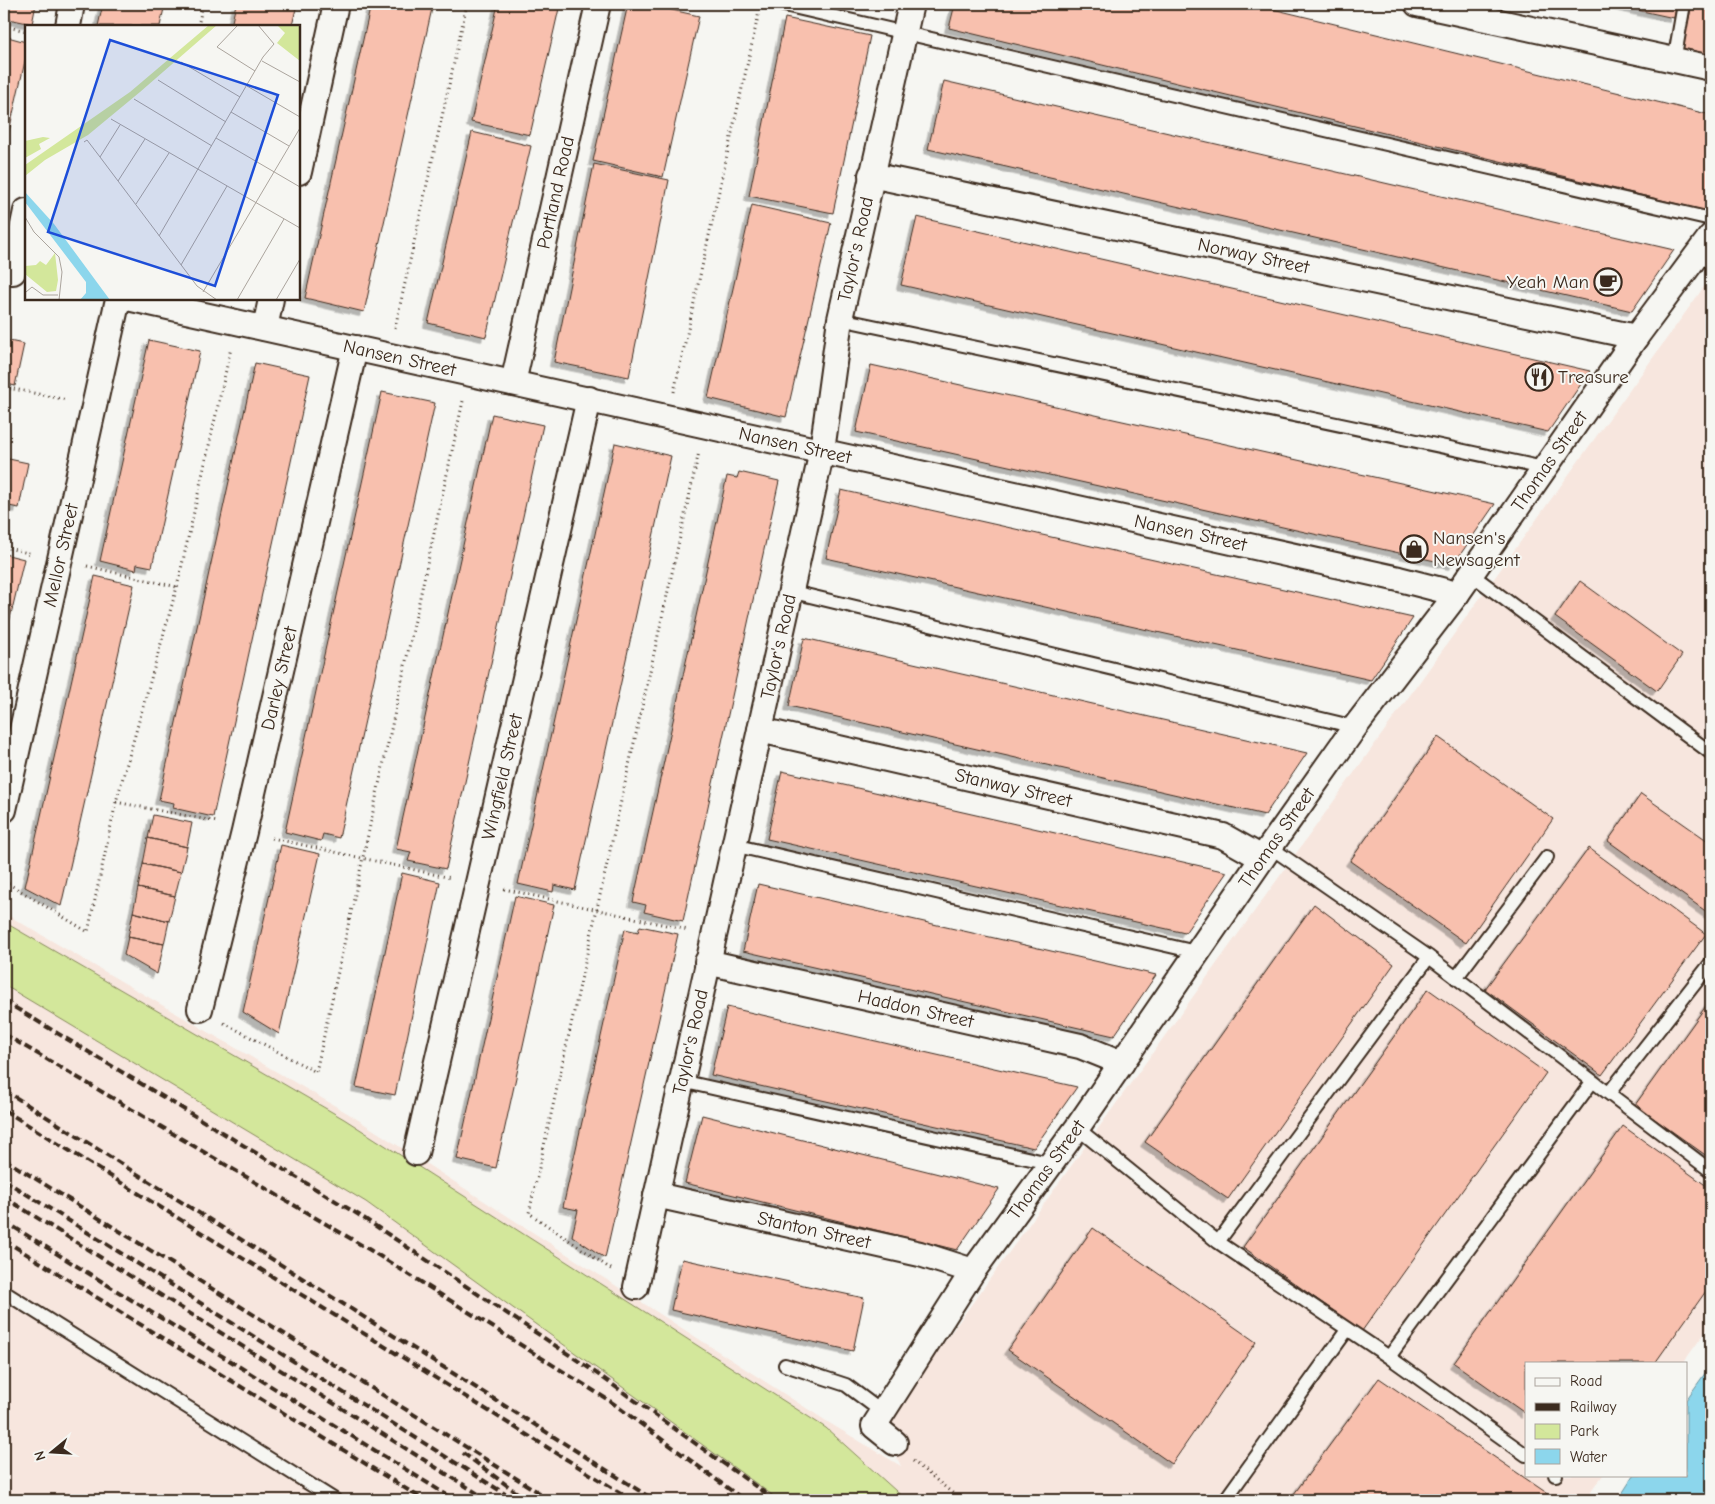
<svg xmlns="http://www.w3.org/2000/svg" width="1715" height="1504" viewBox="0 0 1715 1504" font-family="'Comic Neue',sans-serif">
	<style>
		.built { fill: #f7e6de }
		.green { fill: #d3e79b; stroke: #87885c }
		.water { fill: #8cd6ec; stroke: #6c919a }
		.building { fill: #f8c0ae; stroke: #3b2a1e; filter: url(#shadow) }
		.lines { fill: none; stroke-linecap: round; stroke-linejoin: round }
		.service-casing { stroke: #3b2a1e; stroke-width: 16 }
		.minor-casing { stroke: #3b2a1e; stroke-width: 28 }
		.path { stroke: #3b2a1e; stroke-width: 3; stroke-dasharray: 1 4; stroke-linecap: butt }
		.service { stroke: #f6f6f2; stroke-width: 12 }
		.minor { stroke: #f6f6f2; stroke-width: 24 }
		.rail { stroke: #3b2a1e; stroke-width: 4; stroke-dasharray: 8 4; stroke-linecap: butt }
		.labels { text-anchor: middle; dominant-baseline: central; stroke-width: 4; stroke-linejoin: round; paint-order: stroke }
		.street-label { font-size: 19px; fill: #3b2a1e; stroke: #f6f6f2 }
		.poi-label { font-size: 19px; fill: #3b2a1e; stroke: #f6f6f2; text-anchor: start }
		.inset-road { fill: none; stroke: #aba49d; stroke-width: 1 }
		.view { fill: #1d4ed8; fill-opacity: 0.15; stroke: #1d4ed8; stroke-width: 2.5 }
		.inset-edge { fill: none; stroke: #3b2a1e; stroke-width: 2.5 }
	</style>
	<defs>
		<filter id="shadow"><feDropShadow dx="-4.5" dy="4.5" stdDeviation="0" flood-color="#0004"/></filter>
	</defs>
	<rect width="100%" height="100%" fill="#f6f6f2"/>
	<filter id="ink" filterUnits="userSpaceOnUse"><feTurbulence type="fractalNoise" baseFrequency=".02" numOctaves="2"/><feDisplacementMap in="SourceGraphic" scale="10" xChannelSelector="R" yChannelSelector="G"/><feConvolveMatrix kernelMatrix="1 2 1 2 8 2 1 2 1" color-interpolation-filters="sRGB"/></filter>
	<g filter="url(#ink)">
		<path class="built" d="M1711 277V1324L1683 1363H1526V1475H1603L1585 1500H4V913L349 1114 831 1424 901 1466 889 1442V1419Z"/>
		<path class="green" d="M4 922 344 1119 826 1428 906 1500H779L366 1202 4 985Z"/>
		<path class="water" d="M1711 1365V1495L1708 1500H1618L1634 1475H1686V1400Z"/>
		<path class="building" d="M4 4H36L32 24 4 18Z
			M103 4H165L160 26H98Z
			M236 4H297L292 26H231Z
			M371 4H433L364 312 305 298Z
			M498 4H560L530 135 471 122Z
			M628 4H645L699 16 663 177 593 161Z
			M955 4H1252L1711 115V212L949 28Z
			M1610 4H1677L1674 18Z
			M1692 4H1711V60L1681 54Z
			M785 18 870 36 833 213 749 196Z
			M4 36 26 42V57L4 153Z
			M944 81 1674 250 1632 311 928 149Z
			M472 132 531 146 486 337 428 323Z
			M594 164 669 180 629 377 554 362Z
			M752 205 831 223 786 417 708 398Z
			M917 217 1590 371 1548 432 901 285Z
			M4 340 24 344 15 386 4 383Z
			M149 340 200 351 152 567 137 564 136 570 100 561Z
			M255 363 310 375 213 817 173 808 174 803 159 800Z
			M871 365 1495 504 1453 565 856 432Z
			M382 392 435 403 339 838 323 834 321 841 285 832Z
			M492 414 543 425 446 869 408 861 411 852 396 849Z
			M615 443 671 456 575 890 554 885 553 892 518 884Z
			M4 458 28 463 19 508 4 505Z
			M739 472 779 481 683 921 644 912 646 905 633 902 727 476 737 478Z
			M841 490 1413 618 1371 680 826 558Z
			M4 554 24 559 4 644Z
			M95 576 134 585 61 906 25 887Z
			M1580 581 1682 655 1657 691 1555 617Z
			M804 638 1307 753 1265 815 789 706Z
			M1438 737 1553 819 1466 943 1350 861Z
			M782 771 1227 872 1185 933 767 839Z
			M1641 794 1711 843V915L1608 841Z
			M153 815 192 823 187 847 148 838Z
			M148 838 187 847 181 872 143 864Z
			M281 845 320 854 279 1034 243 1012Z
			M1589 848 1706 934 1602 1075 1485 989Z
			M143 864 181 872 175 896 138 888Z
			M402 873 440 882 395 1095 356 1087Z
			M758 884 1156 975 1114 1036 743 951Z
			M138 888 175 896 169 921 133 912Z
			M515 896 554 905 496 1168 457 1159Z
			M1314 904 1394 964 1228 1199 1145 1142Z
			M133 912 169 921 164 944 128 937Z
			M640 926 678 934 605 1258 572 1236 578 1210 563 1207 625 929 638 932Z
			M128 937 164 944 157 974 124 955Z
			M1428 989 1546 1073 1362 1331 1243 1247Z
			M1711 999V1159L1635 1105Z
			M727 1007 1077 1087 1034 1148 711 1075Z
			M702 1115 999 1189 957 1250 685 1183Z
			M1623 1126 1711 1189V1284L1655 1363H1526V1414L1454 1363Z
			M1093 1228 1256 1342 1172 1464 1008 1350Z
			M682 1259 864 1298 853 1351 671 1310Z
			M1379 1378 1557 1500H1293L1291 1498Z"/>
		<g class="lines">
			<g class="service-casing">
				<path id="service" d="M780 4 1711 219
					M1674 61 1684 4
					M840 319 1544 468
					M1471 574 1711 753
					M789 591 1355 727
					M733 845 1196 952
					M1270 847 1429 957 1711 1171
					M1456 978 1547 857
					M681 1081 1049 1163
					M1609 1093 1711 963
					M1077 1128 1218 1242 1389 1357 1526 1455
					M1218 1242 1429 957
					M4 1292 335 1500
					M1389 1357 1592 1082
					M785 1365 846 1385 882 1412
					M1555 1475H1556
					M1225 1500 1347 1330"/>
			</g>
			<g class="minor-casing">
				<g id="minor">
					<path d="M1417 4 1711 68"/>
					<path d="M68 26 72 4"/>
					<path d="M299 172 336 4"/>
					<path id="s1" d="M871 175 1636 337"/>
					<path d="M13 272 26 211"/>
					<path id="s2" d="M132 299 1399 579 1457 594"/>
					<path d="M265 328 271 299"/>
					<path id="s3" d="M513 383 598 4"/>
					<path id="s4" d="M760 730 1223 836 1262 858"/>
					<path id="s5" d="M4 810 118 299"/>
					<path id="s6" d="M707 962 1080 1046 1122 1063"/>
					<path id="s7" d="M200 1009 244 832 355 348"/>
					<path id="s8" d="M416 1153 589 399"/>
					<path id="s9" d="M656 1195 920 1254 973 1271"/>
					<path id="s10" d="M636 1287 822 451 840 319 911 4"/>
					<path id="s11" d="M895 1443 874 1426 973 1271 1077 1128 1270 847 1355 727 1457 594 1636 337 1711 236"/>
				</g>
			</g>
			<path class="path" d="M4 26 26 31
				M198 26 203 4
				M395 328 467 4
				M4 387 67 400
				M674 392 759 12
				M4 547 32 554
				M87 566 177 587
				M116 802 218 822
				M272 838 451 878
				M4 881 88 932 116 802 177 587 231 348
				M504 889 688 930
				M224 1023 316 1072 463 401
				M611 1269 529 1213 699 452
				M913 1461 961 1500"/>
			<use href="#service" class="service"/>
			<use href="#minor" class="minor"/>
			<path class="rail" d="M4 1001 359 1215 589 1368 775 1500
				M4 1034 370 1250 610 1401 744 1500
				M4 1090 654 1500
				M4 1110 632 1500
				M4 1159 551 1500
				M4 1180 515 1500
				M4 1197 488 1500
				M4 1221 455 1500
				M4 1240 424 1500
				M463 1453 527 1500"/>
		</g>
	</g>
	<defs>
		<g id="cafe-ring" transform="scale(1.4375)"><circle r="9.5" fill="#f6f6f2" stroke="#3b2a1e" stroke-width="1.5"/><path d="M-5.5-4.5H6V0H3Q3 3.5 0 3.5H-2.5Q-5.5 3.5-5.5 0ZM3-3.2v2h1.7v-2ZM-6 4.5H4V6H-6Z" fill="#3b2a1e"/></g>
		<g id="restaurant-ring" transform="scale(1.4375)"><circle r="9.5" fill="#f6f6f2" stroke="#3b2a1e" stroke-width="1.5"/><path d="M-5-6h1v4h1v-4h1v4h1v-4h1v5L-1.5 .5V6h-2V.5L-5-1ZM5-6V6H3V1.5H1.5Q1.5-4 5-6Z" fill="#3b2a1e"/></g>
		<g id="shop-ring" transform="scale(1.4375)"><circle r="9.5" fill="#f6f6f2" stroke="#3b2a1e" stroke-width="1.5"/><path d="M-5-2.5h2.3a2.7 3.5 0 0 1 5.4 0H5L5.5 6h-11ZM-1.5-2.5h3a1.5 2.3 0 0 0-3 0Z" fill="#3b2a1e"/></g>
	</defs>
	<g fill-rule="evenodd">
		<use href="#cafe-ring" x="1608" y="282"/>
		<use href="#restaurant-ring" x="1539" y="377"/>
		<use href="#shop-ring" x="1414" y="549"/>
	</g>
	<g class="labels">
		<g class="street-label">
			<text stroke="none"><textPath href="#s3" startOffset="195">Portland Road</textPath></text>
			<text stroke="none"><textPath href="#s10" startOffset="1061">Taylor's Road</textPath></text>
			<text stroke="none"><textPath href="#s1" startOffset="391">Norway Street</textPath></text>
			<text stroke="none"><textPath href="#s2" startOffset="274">Nansen Street</textPath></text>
			<text stroke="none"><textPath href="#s2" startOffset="679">Nansen Street</textPath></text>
			<text stroke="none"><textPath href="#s11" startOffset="1205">Thomas Street</textPath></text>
			<text stroke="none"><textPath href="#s2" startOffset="1084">Nansen Street</textPath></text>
			<text stroke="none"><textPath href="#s5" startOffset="261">Mellor Street</textPath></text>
			<text stroke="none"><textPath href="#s10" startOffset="656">Taylor's Road</textPath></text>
			<text stroke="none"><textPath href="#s7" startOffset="340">Darley Street</textPath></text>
			<text stroke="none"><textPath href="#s8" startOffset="386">Wingfield Street</textPath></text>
			<text stroke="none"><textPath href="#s4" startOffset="260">Stanway Street</textPath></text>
			<text stroke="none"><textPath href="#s11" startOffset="740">Thomas Street</textPath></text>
			<text stroke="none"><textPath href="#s6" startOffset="214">Haddon Street</textPath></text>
			<text stroke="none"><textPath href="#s10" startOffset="251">Taylor's Road</textPath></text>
			<text stroke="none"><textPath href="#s11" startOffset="336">Thomas Street</textPath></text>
			<text stroke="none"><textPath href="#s9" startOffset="162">Stanton Street</textPath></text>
		</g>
		<g class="poi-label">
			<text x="1589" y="282" text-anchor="end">Yeah Man</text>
			<text x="1558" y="377">Treasure</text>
			<text x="1433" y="538">Nansen's<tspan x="1433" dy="22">Newsagent</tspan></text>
		</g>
	</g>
	<g transform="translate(25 25)">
		<rect width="275" height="275" fill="#f6f6f2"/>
		<path d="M184 0H192L115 67 63 110 20 135 0 151V140L105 67ZM252 0H275V36L252 18 260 8ZM18 112 25 113 14 119 16 124 0 133V116ZM30 228 33 255 31 266 22 267 0 249V241L11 240 15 236 21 240Z" fill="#d3e79b"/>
		<path d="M0 167 29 199 85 275H55L61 268V257L0 177Z" fill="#8cd6ec"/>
		<path class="inset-road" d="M213 0 192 22 230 46M237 36 275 57M156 37 215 72M133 55 201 97M222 61 275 92M109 74 187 121M206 87 264 121M86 94 275 203M191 113 275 162M59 117 62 115 75 132 172 261 192 275M75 132 95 100M93 156 120 114M111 179 144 128M0 192 9 207 34 232 37 247 34 275M134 211 238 32 249 19 233 0M156 240 202 161M1 267 7 262 18 270H33M178 267 275 103M212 275 259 194M251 275 275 234"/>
		<path class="view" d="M85 15 253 70 190 261 23 207Z"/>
		<rect width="275" height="275" class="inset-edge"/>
	</g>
	<rect width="1715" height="1504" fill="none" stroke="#f6f6f2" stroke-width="20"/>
	<rect x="10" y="10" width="1695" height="1484" fill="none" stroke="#3b2a1e" stroke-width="2" filter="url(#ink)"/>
	<rect x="1525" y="1362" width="162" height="115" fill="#f6f6f2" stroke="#aba49d"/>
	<rect x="1535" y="1378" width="25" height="8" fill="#f6f6f2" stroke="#aba49d"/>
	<text x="1570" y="1386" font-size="15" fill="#3b2a1e">Road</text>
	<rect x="1535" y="1403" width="25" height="8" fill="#3b2a1e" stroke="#aba49d"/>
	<text x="1570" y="1412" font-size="15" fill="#3b2a1e">Railway</text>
	<rect x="1535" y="1424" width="25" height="15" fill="#d3e79b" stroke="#aba49d"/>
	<text x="1570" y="1436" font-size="15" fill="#3b2a1e">Park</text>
	<rect x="1535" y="1449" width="25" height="15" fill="#8cd6ec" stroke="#aba49d"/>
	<text x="1570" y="1462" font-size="15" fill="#3b2a1e">Water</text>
	<g transform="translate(52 1452) rotate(252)" stroke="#f6f6f2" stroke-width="4" paint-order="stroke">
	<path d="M0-4L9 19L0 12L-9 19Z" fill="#3b2a1e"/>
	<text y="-8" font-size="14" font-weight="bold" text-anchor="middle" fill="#3b2a1e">N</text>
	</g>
</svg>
